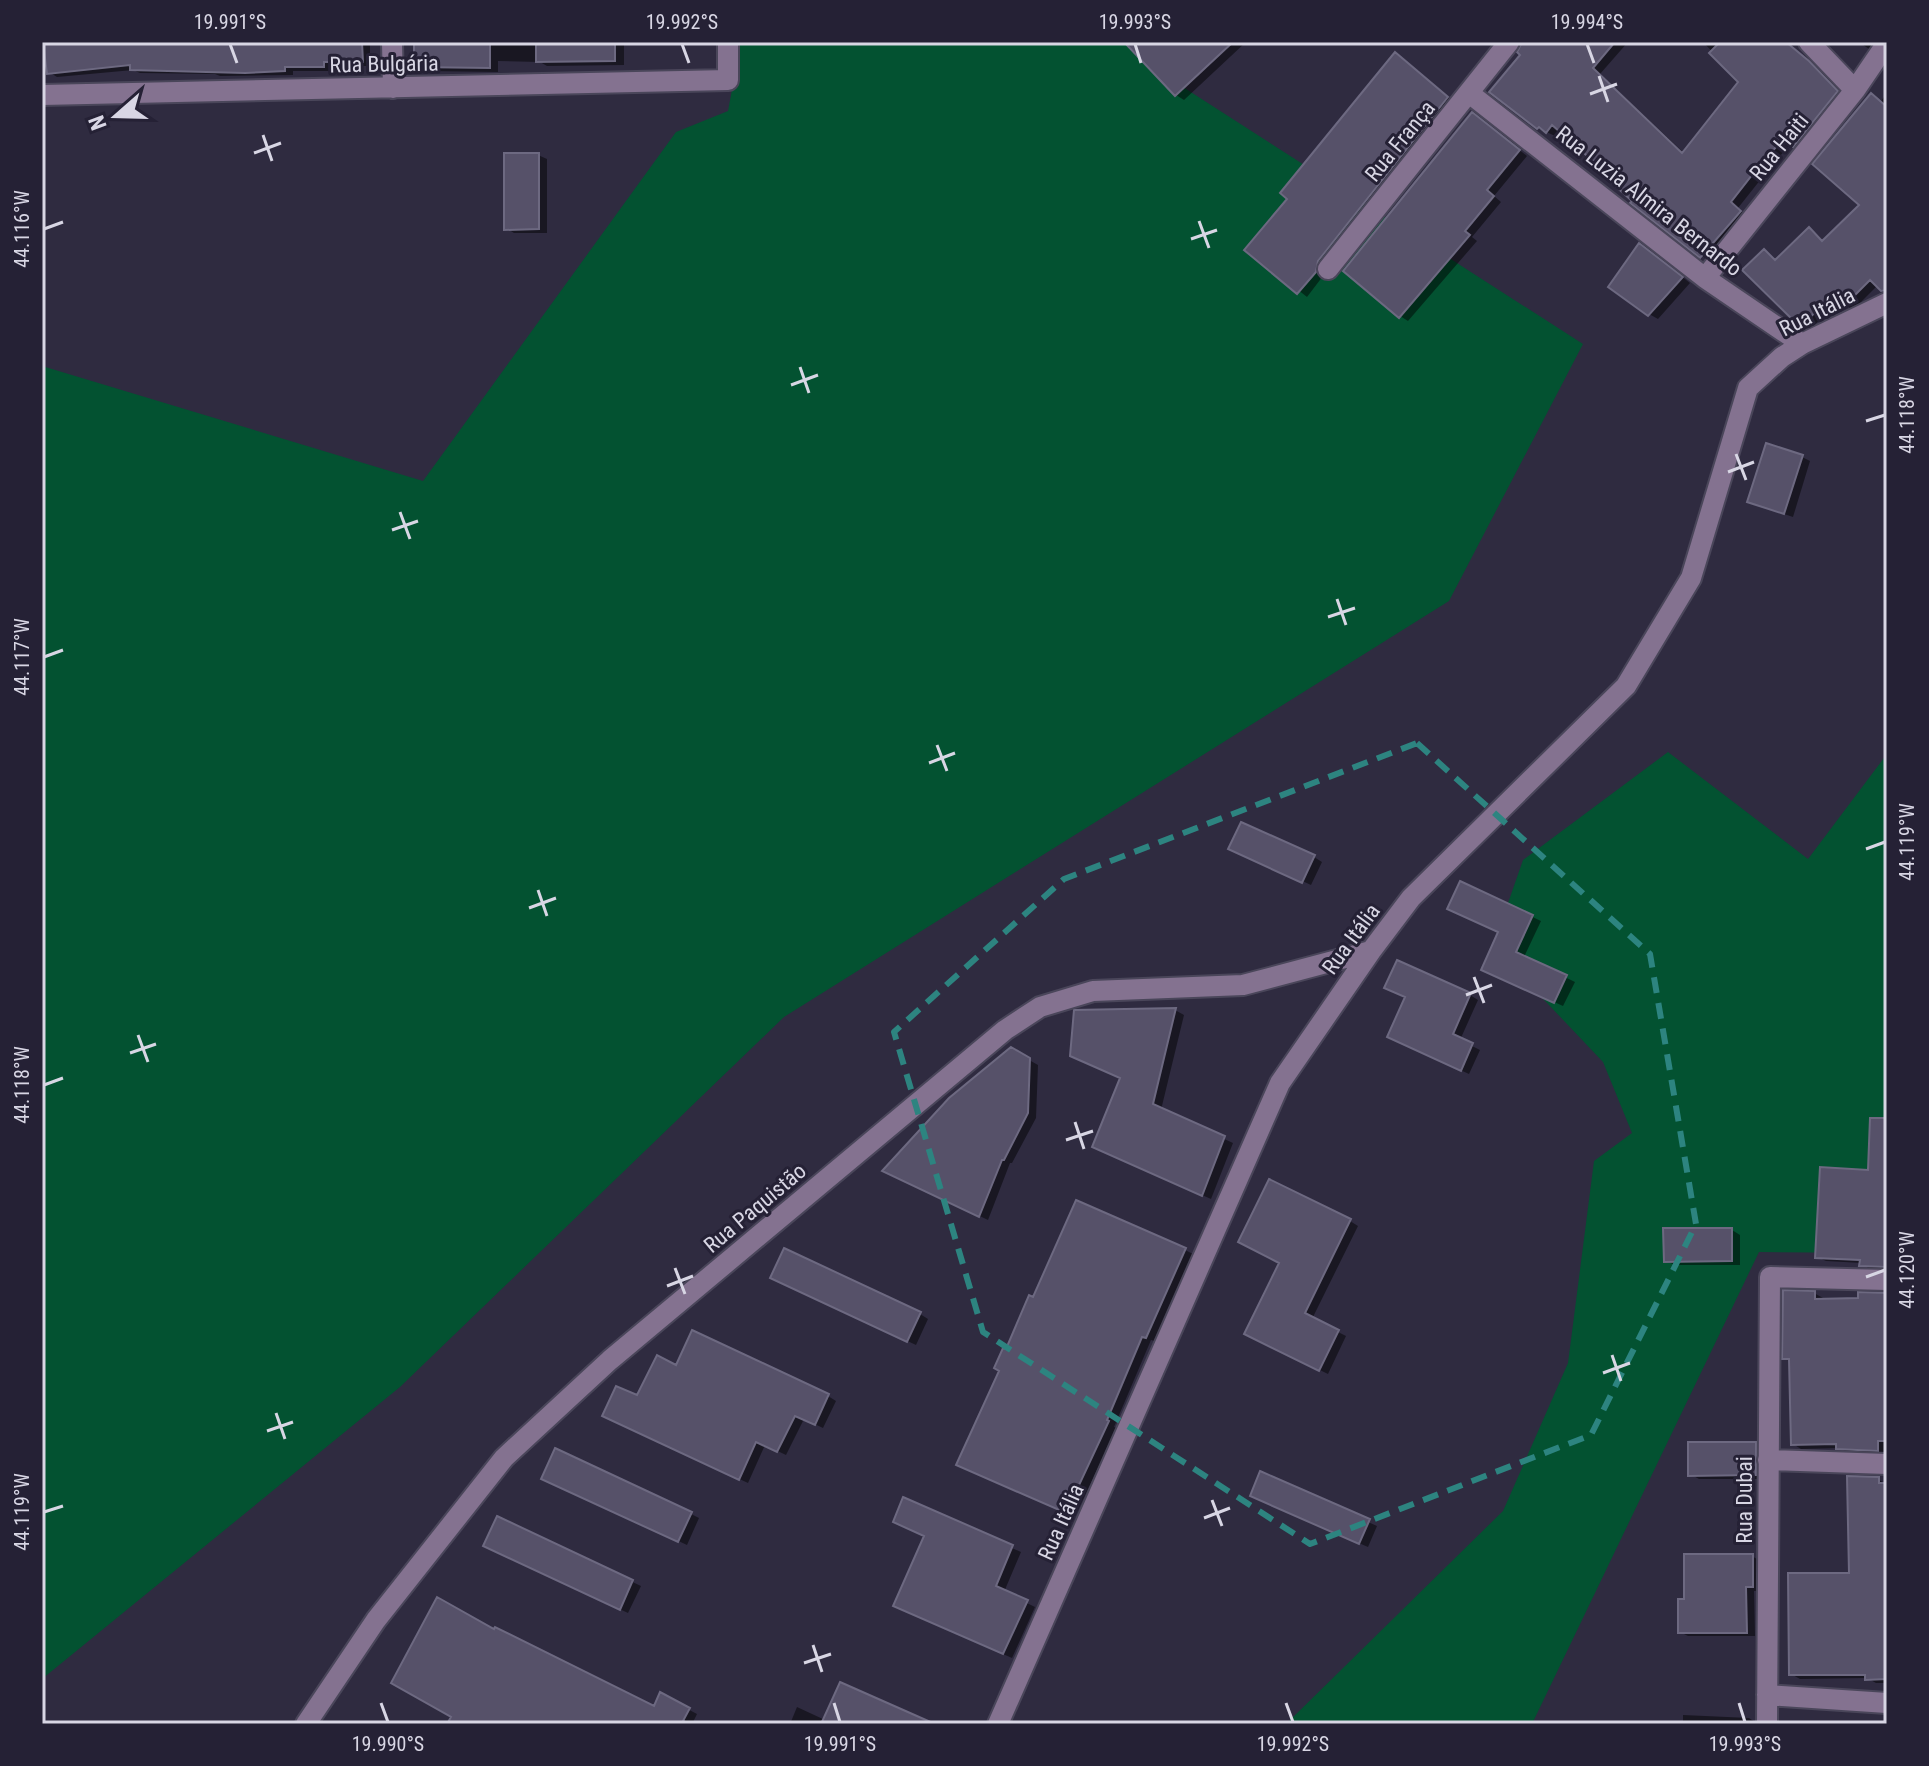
<svg xmlns="http://www.w3.org/2000/svg" width="1929" height="1766" viewBox="0 0 1929 1766" font-family="'Roboto Condensed',sans-serif">
	<style>
		.green { fill: #035231 }
		.shadow { fill: #0007 }
		.building { fill: #565169; stroke: #6d6981; stroke-width: 2 }
		.lines { fill: none; stroke-linecap: round; stroke-linejoin: round }
		.minor-casing { stroke: #4a465a; stroke-width: 24 }
		.minor { stroke: #847290; stroke-width: 20 }
		.marked { fill: none; stroke: #2d8480; stroke-width: 6; stroke-dasharray: 16 10; stroke-linejoin: round }
		.ticks { fill: none; stroke: #d8d6e4; stroke-width: 3 }
		.labels { text-anchor: middle; dominant-baseline: central; stroke-width: 6; stroke-linejoin: round; paint-order: stroke }
		.street-label { font-size: 22px; fill: #d8d6e4; stroke: #252135 }
		.neatline { fill: none; stroke: #d8d6e4; stroke-width: 3 }
		.ticks-label { font-size: 20px; text-anchor: middle; fill: #d8d6e4 }
	</style>
	<rect width="100%" height="100%" fill="#2f2b40"/>
	<path class="green" d="M737 42H1140L1141 60 1583 344 1449 601 784 1017 400 1387 42 1679V366L423 481 676 132 728 111 737 63Z
		M1668 752 1808 859 1887 754V1253L1759 1252 1532 1724H1286L1503 1511 1568 1363 1594 1161 1632 1133 1603 1062 1493 946 1523 860Z"/>
	<path class="shadow" d="M46 42H370V66H332V71H293V75L220 76 215 74 140 73 133 70 57 77 49 72Z
		M416 42H624V65L547 66 540 62 498 61V72L424 71 416 66Z
		M1127 42H1246L1184 100 1176 95Z
		M1529 42H1628L1600 74 1684 153 1741 82 1703 42H1786L1817 68 1845 97 1802 150 1791 143 1765 174 1738 208 1748 217 1709 261 1635 201 1560 129 1555 136 1538 128 1523 54Z
		M1859 42H1875L1869 49Z
		M1395 54 1455 103 1307 297 1247 249 1289 198Z
		M1887 93V292L1878 285 1853 310 1840 301 1809 330 1801 325 1764 251 1777 261 1809 230 1824 242 1862 205 1871 95 1881 101Z
		M1481 119 1527 156 1494 196 1501 202 1472 237 1477 241 1408 321 1400 316Z
		M538 155 547 159V233H514L506 228Z
		M1648 250 1690 283 1658 319 1649 314Z
		M1802 457 1810 461 1793 517 1749 502Z
		M1237 851 1314 857 1322 862 1311 885Z
		M1461 883 1541 921 1524 957 1575 982 1563 1006 1492 974 1500 932Z
		M1470 995 1478 1000 1460 1040 1480 1050 1469 1074 1397 1041 1408 997Z
		M1175 1010 1184 1015 1161 1110 1233 1143 1211 1199 1103 1151Z
		M1011 1050 1038 1065 1036 1118 1012 1163H1010L988 1220 893 1175Z
		M1887 1143V1271L1870 1270 1862 1263 1826 1261 1817 1257Z
		M1350 1221 1358 1226 1312 1319 1346 1336 1328 1374 1254 1338Z
		M1732 1230 1740 1235V1265H1674L1666 1260Z
		M1185 1250 1193 1254 1154 1341 1151 1340 1114 1427 1117 1428 1075 1516 967 1469Z
		M781 1282 920 1314 928 1319 916 1345Z
		M1814 1293 1823 1298V1301L1860 1300 1887 1293 1886 1454 1847 1452 1839 1448 1801 1449 1793 1444 1791 1362 1784 1358Z
		M677 1368 828 1396 836 1401 823 1428 804 1419 786 1455 765 1445 748 1483 613 1420Z
		M1755 1444 1764 1449V1479H1699L1690 1474Z
		M1261 1474 1377 1526 1368 1547 1260 1500Z
		M1878 1479 1887 1485V1683H1876L1867 1678 1800 1679 1791 1674 1851 1575Z
		M552 1482 691 1514 699 1518 687 1545Z
		M904 1500 1021 1552 1004 1592 1035 1607 1012 1658 904 1610 927 1536Z
		M498 1519 641 1586 628 1613 494 1550Z
		M1752 1556 1760 1561 1761 1591H1754L1755 1636H1688L1680 1632 1686 1601Z
		M495 1632 654 1709 661 1695 697 1714 692 1724H449Z
		M797 1707 825 1720 930 1724H790Z
		M1683 1715 1749 1718 1758 1724H1683Z"/>
	<path class="building" d="M43 42H362L363 62H324V67H285V71L245 73 130 70V65L47 74Z
		M414 42H490V68L414 67Z
		M536 42H615V61L536 62Z
		M1124 42H1233L1175 96Z
		M1522 42H1615L1593 68 1682 153 1738 82 1709 53 1720 42H1786L1809 61 1838 91 1793 147 1783 139 1756 170 1731 202 1741 211 1700 258 1630 203 1632 201 1592 165 1594 162 1552 125 1546 133 1539 127 1537 129 1489 92 1520 55 1517 52Z
		M1395 52 1448 97 1318 261 1316 272 1297 294 1244 250 1287 199 1280 193Z
		M1871 93 1887 107V290L1881 291 1870 280 1843 307 1832 296 1800 327 1742 270 1764 249 1775 260 1809 227 1822 241 1859 205 1812 164Z
		M1472 112 1520 150 1487 190 1494 196 1465 231 1470 235 1399 318 1343 271Z
		M504 153H539V229L504 230Z
		M1639 243 1683 277 1648 316 1608 287Z
		M1766 443 1803 455 1784 514 1747 502Z
		M1241 822 1315 855 1302 883 1228 849Z
		M1460 881 1533 915 1516 952 1567 975 1554 1003 1481 970 1498 932 1447 909Z
		M1397 960 1471 993 1453 1034 1473 1043 1461 1071 1387 1037 1405 997 1384 988Z
		M1176 1008 1153 1104 1225 1136 1202 1196 1092 1147 1120 1078 1070 1056 1074 1010Z
		M1011 1047 1030 1058 1028 1113 1004 1160H1002L979 1217 882 1171 949 1098Z
		M1870 1118H1887V1267L1859 1266 1860 1260 1815 1258 1820 1167 1868 1170Z
		M1269 1179 1351 1219 1305 1313 1339 1330 1319 1371 1244 1334 1279 1263 1238 1242Z
		M1076 1200 1186 1248 1146 1338 1142 1337 1107 1420 1109 1421 1066 1513 956 1465 999 1371 994 1368 1003 1348 1006 1349 1029 1295 1033 1297Z
		M1663 1228H1732V1261L1664 1262Z
		M784 1248 921 1312 907 1342 770 1278Z
		M1783 1290 1815 1291V1299L1858 1298V1292L1887 1293V1441H1878V1451L1836 1449V1444L1791 1445 1789 1359H1782Z
		M692 1330 829 1394 815 1425 795 1416 777 1452 756 1442 739 1480 602 1416 616 1386 637 1395 657 1355 676 1365Z
		M1688 1442H1756V1475L1688 1476Z
		M555 1448 692 1512 678 1542 541 1479Z
		M1260 1471 1370 1519 1359 1544 1250 1496Z
		M1847 1476 1879 1477V1483H1887V1679L1865 1680V1675H1789L1788 1573H1849Z
		M903 1497 1013 1545 996 1586 1028 1600 1003 1654 893 1606 924 1536 893 1522Z
		M497 1516 633 1580 620 1610 483 1546Z
		M1684 1554H1753V1587H1746L1747 1633H1678V1599H1684Z
		M437 1597 494 1629 495 1627 654 1706 660 1692 690 1708 683 1721 690 1724H447L451 1717 391 1683Z
		M840 1682 935 1724H821Z"/>
	<g class="lines">
		<g class="minor-casing">
			<path id="minor" d="M392 42 393 88
				M1809 42 1855 90
				M1469 93 1705 278 1802 344
				M42 95 728 80V42
				M1328 269 1509 42
				M1705 278 1855 90 1887 43
				M1768 1460 1887 1464
				M1767 1695 1887 1703
				M306 1724 376 1620 504 1458 610 1360 1005 1030 1040 1007 1093 991 1243 985 1371 951
				M998 1724 1280 1083 1371 951 1411 898 1626 686 1691 578 1748 388 1782 357 1802 344 1887 303
				M1767 1724 1770 1277 1887 1280"/>
		</g>
		<use href="#minor" class="minor"/>
	</g>
	<path class="marked" d="M1417 743 1650 954 1696 1224 1591 1435 1310 1544 983 1332 894 1032 1064 879Z"/>
	<path class="ticks" d="M230 44 237 63M682 44 689 63M1135 44 1141 63M1587 44 1594 63M1599 76 1608 102M1590 94 1617 84M263 135 272 161M254 153 281 143M1199 221 1209 248M44 229 63 222M1191 239 1217 230M800 367 809 393M791 385 818 375M1866 421 1885 415M1736 454 1746 480M1728 472 1754 462M400 512 410 539M392 530 418 521M1337 599 1346 625M1328 617 1355 608M44 657 63 650M937 745 947 771M929 763 955 753M1866 849 1885 842M538 890 547 916M529 908 556 898M1474 977 1484 1003M1466 995 1492 985M138 1035 148 1062M130 1053 156 1044M44 1085 63 1078M1075 1122 1084 1149M1066 1140 1093 1131M675 1268 685 1294M1866 1277 1885 1270M667 1286 693 1276M1612 1355 1621 1381M1603 1373 1630 1363M276 1413 285 1439M267 1431 293 1422M1212 1500 1222 1526M44 1512 63 1506M1204 1518 1230 1508M813 1645 822 1672M804 1663 831 1654M381 1703 388 1722M834 1703 840 1722M1286 1703 1293 1722M1739 1703 1745 1722"/>
	<g class="labels">
		<g class="street-label">
			<text transform="translate(384 64) rotate(-1)">Rua Bulgária</text>
			<text transform="translate(1400 141) rotate(-51)">Rua França</text>
			<text transform="translate(1779 147) rotate(-51)">Rua Haiti</text>
			<text transform="translate(1649 201) rotate(38)">Rua Luzia Almira Bernardo</text>
			<text transform="translate(1817 312) rotate(-27)">Rua Itália</text>
			<text transform="translate(1351 939) rotate(-54)">Rua Itália</text>
			<text transform="translate(755 1208) rotate(-40)">Rua Paquistão</text>
			<text transform="translate(1744 1500) rotate(-90)">Rua Dubai</text>
			<text transform="translate(1061 1522) rotate(-66)">Rua Itália</text>
		</g>
	</g>
	<rect width="1929" height="1766" fill="none" stroke="#252135" stroke-width="88"/>
	<g transform="translate(116 116) rotate(250)" stroke="#252135" stroke-width="6" paint-order="stroke">
	<path d="M0-6L14 30L0 20L-14 30Z" fill="#d8d6e4"/>
	<text y="-12" font-size="22" font-weight="bold" text-anchor="middle" fill="#d8d6e4">N</text>
	</g>
	<rect x="44" y="44" width="1841" height="1678" class="neatline"/>
	<g class="ticks-label">
		<text x="230" y="29">19.991°S</text>
		<text x="682" y="29">19.992°S</text>
		<text x="1135" y="29">19.993°S</text>
		<text x="1587" y="29">19.994°S</text>
		<text transform="translate(22 229) rotate(-90)" y="7">44.116°W</text>
		<text transform="translate(1907 415) rotate(-90)" y="7">44.118°W</text>
		<text transform="translate(22 657) rotate(-90)" y="7">44.117°W</text>
		<text transform="translate(1907 842) rotate(-90)" y="7">44.119°W</text>
		<text transform="translate(22 1085) rotate(-90)" y="7">44.118°W</text>
		<text transform="translate(1907 1270) rotate(-90)" y="7">44.120°W</text>
		<text transform="translate(22 1512) rotate(-90)" y="7">44.119°W</text>
		<text x="388" y="1751">19.990°S</text>
		<text x="840" y="1751">19.991°S</text>
		<text x="1293" y="1751">19.992°S</text>
		<text x="1745" y="1751">19.993°S</text>
	</g>
</svg>
